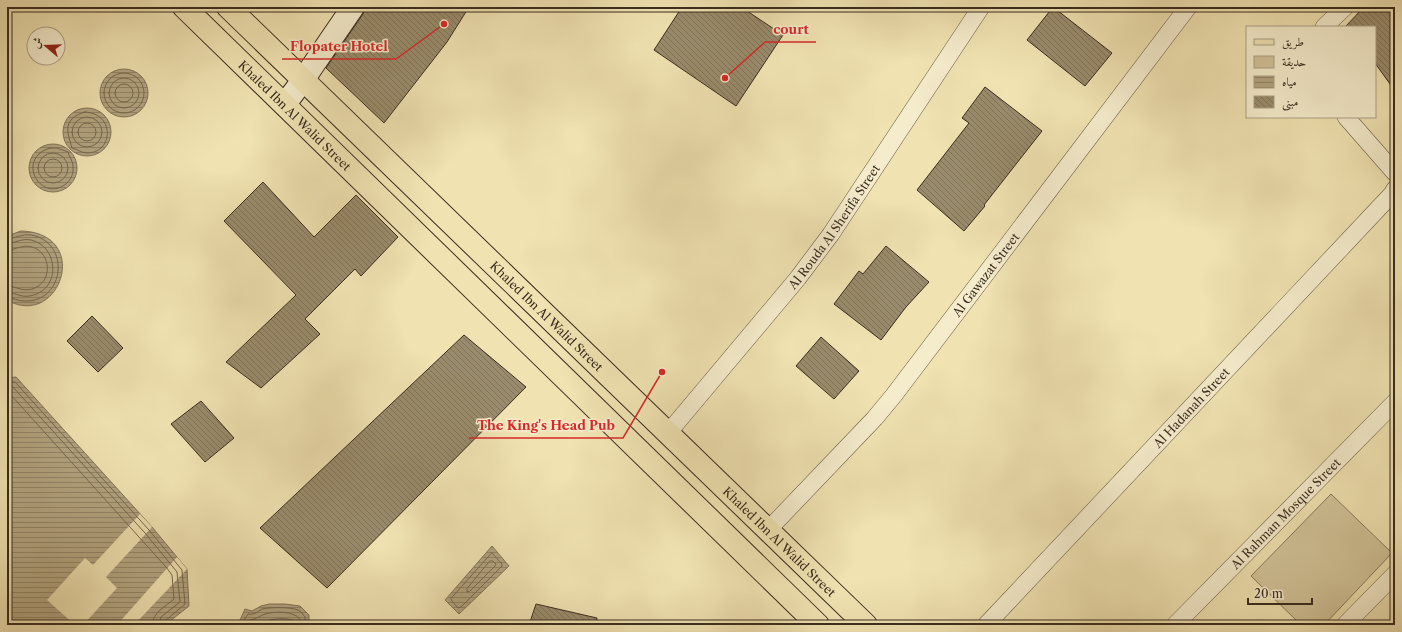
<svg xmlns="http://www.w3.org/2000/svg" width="1402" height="632" viewBox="0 0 1402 632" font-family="'Libre Caslon Text',Amiri,serif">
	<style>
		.green { fill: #d1c398; stroke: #86785c }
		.water { fill: url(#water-rules); stroke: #82745a }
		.pier { fill: #f0e2b1 }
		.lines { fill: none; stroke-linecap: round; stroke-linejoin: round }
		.shore { stroke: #766850; stroke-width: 1 }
		.building { fill: url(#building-back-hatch); stroke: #3a2d20 }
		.street-casing { stroke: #685a44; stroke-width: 18 }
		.secondary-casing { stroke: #3a2d20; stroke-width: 24 }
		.primary-casing { stroke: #3a2d20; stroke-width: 24 }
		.street { stroke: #f5eccc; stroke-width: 17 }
		.secondary { stroke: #f5eccc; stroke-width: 22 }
		.primary { stroke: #f0e2b1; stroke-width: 22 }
		.labels { text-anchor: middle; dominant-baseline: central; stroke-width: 3; stroke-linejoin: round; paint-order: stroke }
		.street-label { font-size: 12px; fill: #3a2d20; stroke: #f5eccc }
		.leader { fill: none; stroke: #d62828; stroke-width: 1.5 }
		.callout-dot { fill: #d62828; stroke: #f5eccc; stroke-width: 1.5 }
		.callout-label { font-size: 13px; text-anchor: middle; font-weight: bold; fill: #d62828; stroke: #f5eccc; stroke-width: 3; stroke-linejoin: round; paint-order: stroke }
	</style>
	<defs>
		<pattern id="water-rules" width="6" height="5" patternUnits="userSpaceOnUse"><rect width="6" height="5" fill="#b2a480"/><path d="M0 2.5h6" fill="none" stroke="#928668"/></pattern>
		<pattern id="building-back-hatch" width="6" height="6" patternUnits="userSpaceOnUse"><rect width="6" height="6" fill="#998b6b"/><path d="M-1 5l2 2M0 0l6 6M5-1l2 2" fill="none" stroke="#7e7258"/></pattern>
	</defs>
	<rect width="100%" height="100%" fill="#f0e2b1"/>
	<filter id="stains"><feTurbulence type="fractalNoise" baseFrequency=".005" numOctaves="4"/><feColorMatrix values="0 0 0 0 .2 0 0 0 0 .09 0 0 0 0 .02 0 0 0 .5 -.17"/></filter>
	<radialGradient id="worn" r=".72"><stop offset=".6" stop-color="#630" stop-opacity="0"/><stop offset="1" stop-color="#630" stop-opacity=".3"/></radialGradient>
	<path class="green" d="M1331 494 1392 553 1324 625H1301L1251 576Z"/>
	<path class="water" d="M100 93a24 24 0 1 1 48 0a24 24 0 1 1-48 0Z
		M63 132a24 24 0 1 1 48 0a24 24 0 1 1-48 0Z
		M29 168a24 24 0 1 1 48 0a24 24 0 1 1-48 0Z
		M7 186C14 197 12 211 7 222Z
		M21 231C93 233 60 330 7 300V236Z
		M16 377 152 527 187 569 189 606 165 625H7V378Z
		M492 546 509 566 459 614 445 600Z
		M269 604H285L300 606 309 615V625H241L240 620 245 609 252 611 261 606Z"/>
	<path class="pier" d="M140 514 152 527 106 577 117 588 83 625H75L47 600 85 558 93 565Z
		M177 557 187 569 134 625H117Z"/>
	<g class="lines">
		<path class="shore" d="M104 93a20 20 0 1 1 40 0a20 20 0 1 1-40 0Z
			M109 93a15 15 0 1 1 30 0a15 15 0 1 1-30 0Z
			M115 93a9 9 0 1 1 18 0a9 9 0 1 1-18 0Z
			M85 112C115 113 114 153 87 153 81 153 77 149 72 148 67 131 62 119 85 112Z
			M72 132a15 15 0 1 1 30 0a15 15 0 1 1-30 0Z
			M78 132a9 9 0 1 1 18 0a9 9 0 1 1-18 0Z
			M50 148H57L68 152C69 157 73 161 73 166 74 173 71 179 67 183 42 205 14 159 50 148Z
			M38 168a15 15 0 1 1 30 0a15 15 0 1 1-30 0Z
			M44 168a9 9 0 1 1 18 0a9 9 0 1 1-18 0Z
			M7 239C15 238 22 234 31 235 71 242 65 302 25 301 18 301 13 298 7 297
			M7 244C15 243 22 238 31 240 58 246 61 287 34 295 22 299 17 293 7 292
			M7 250C16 250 23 244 32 247 52 253 53 283 32 289 22 292 16 286 7 286
			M7 382H15L149 530 182 570 185 604 165 621 163 625
			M7 387H13L145 533 177 572 180 602 161 617 158 625
			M7 393 10 394 166 567 172 575 174 599C165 607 153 612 152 625
			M492 553 502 564V566L461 607 458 608 452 601 451 599Z
			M490 561H493L496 564 495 566 470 591 467 592V589Z
			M244 625V620L248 614C254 615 257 612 262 609 270 607 291 607 298 610 301 611 303 615 305 617V625
			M249 625 250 620C256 619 260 616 265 614 276 611 293 611 300 619V625
			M256 625C270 619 278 617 293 620L294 625"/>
	</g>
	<path class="building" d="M366 7H469L447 42 384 123 326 68 363 14Z
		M682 7H741L783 35 736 106 654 50Z
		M1053 7 1112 53 1085 86 1027 40Z
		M1364 7H1395V91L1375 63V27H1345Z
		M985 87 1042 131 984 205 985 206 964 231 917 190 969 123 962 118Z
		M263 182 314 237 356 195 398 237 361 276 355 269 305 319 320 334 261 388 226 362 296 295 224 221Z
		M886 246 929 282 906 307 881 340 834 304 859 271 863 274Z
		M92 316 123 348 98 372 67 341Z
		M464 335 526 387 327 588 260 528Z
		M821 337 859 371 834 399 796 366Z
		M201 401 234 438 205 462 171 424Z
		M536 604 597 618 596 625H529Z"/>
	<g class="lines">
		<g class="street-casing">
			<g id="street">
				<path d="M1324 27 1345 7"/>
				<path d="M1346 117 1395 173"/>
				<path id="s1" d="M668 433 798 278 831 234 981 7"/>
				<path id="s2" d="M768 530 875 418 894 395 1188 7"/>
				<path id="s3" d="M986 625 1392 194 1395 189"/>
				<path id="s4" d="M1175 625 1395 402"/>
				<path d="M1345 625 1395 574"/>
			</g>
		</g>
		<g class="secondary-casing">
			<path id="secondary" d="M285 104 303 80 353 7"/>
		</g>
		<g class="primary-casing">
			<g id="primary">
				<path id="s5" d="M184 7 818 625"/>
				<path id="s6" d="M228 7 866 625"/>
			</g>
		</g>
		<use href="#street" class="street"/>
		<use href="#secondary" class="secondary"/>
		<use href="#primary" class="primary"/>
	</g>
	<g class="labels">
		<g class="street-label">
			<text stroke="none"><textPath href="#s5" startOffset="155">Khaled Ibn Al Walid Street</textPath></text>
			<text stroke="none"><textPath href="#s1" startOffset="265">Al Rouda Al Sherifa Street</textPath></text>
			<text stroke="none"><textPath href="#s2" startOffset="336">Al Gawazat Street</textPath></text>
			<text stroke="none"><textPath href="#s6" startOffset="444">Khaled Ibn Al Walid Street</textPath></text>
			<text stroke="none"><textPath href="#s3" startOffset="299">Al Hadanah Street</textPath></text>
			<text stroke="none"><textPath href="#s4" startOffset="157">Al Rahman Mosque Street</textPath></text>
			<text stroke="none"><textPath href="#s6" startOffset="768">Khaled Ibn Al Walid Street</textPath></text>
		</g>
	</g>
	<path class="leader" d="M725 78L765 42H816M444 24L396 59H282M662 372L623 438H469"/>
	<g class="callout-dot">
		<circle cx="725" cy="78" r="4"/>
		<circle cx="444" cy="24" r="4"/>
		<circle cx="662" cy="372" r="4"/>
	</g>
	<g class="callout-label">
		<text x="791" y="34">court</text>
		<text x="339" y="51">Flopater Hotel</text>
		<text x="546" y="430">The King's Head Pub</text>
	</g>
	<rect width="1402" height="632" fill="none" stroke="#f0e2b1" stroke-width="24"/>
	<rect x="8" y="8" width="1386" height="616" fill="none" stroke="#3a2d20" stroke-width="2"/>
	<rect x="12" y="12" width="1378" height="608" fill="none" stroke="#3a2d20"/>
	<rect x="1246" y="26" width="130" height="92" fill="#f5eccc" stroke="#aaa087"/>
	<rect x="1254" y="39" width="20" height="6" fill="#f0e2b1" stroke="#aaa087"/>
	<text x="1282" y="46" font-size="12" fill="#3a2d20">طريق</text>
	<rect x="1254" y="56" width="20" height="12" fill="#d1c398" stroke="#aaa087"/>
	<text x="1282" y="66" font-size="12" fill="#3a2d20">حديقة</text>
	<rect x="1254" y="76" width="20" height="12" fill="url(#water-rules)" stroke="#aaa087"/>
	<text x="1282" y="86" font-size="12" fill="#3a2d20">مياه</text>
	<rect x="1254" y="96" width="20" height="12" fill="url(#building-back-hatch)" stroke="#aaa087"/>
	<text x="1282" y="106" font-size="12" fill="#3a2d20">مبنى</text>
	<g transform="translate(46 46) rotate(289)"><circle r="19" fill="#f5eccc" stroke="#aaa087"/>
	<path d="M0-3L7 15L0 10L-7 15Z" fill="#8f2418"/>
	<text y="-6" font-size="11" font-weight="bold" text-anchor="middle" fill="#3a2d20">ش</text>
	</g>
	<path d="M1248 598v6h64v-6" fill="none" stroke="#3a2d20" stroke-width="2"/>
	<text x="1254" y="598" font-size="12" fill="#3a2d20" stroke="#f5eccc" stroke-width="3" paint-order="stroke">20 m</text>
	<rect width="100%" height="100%" filter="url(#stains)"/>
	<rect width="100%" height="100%" fill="url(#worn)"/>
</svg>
